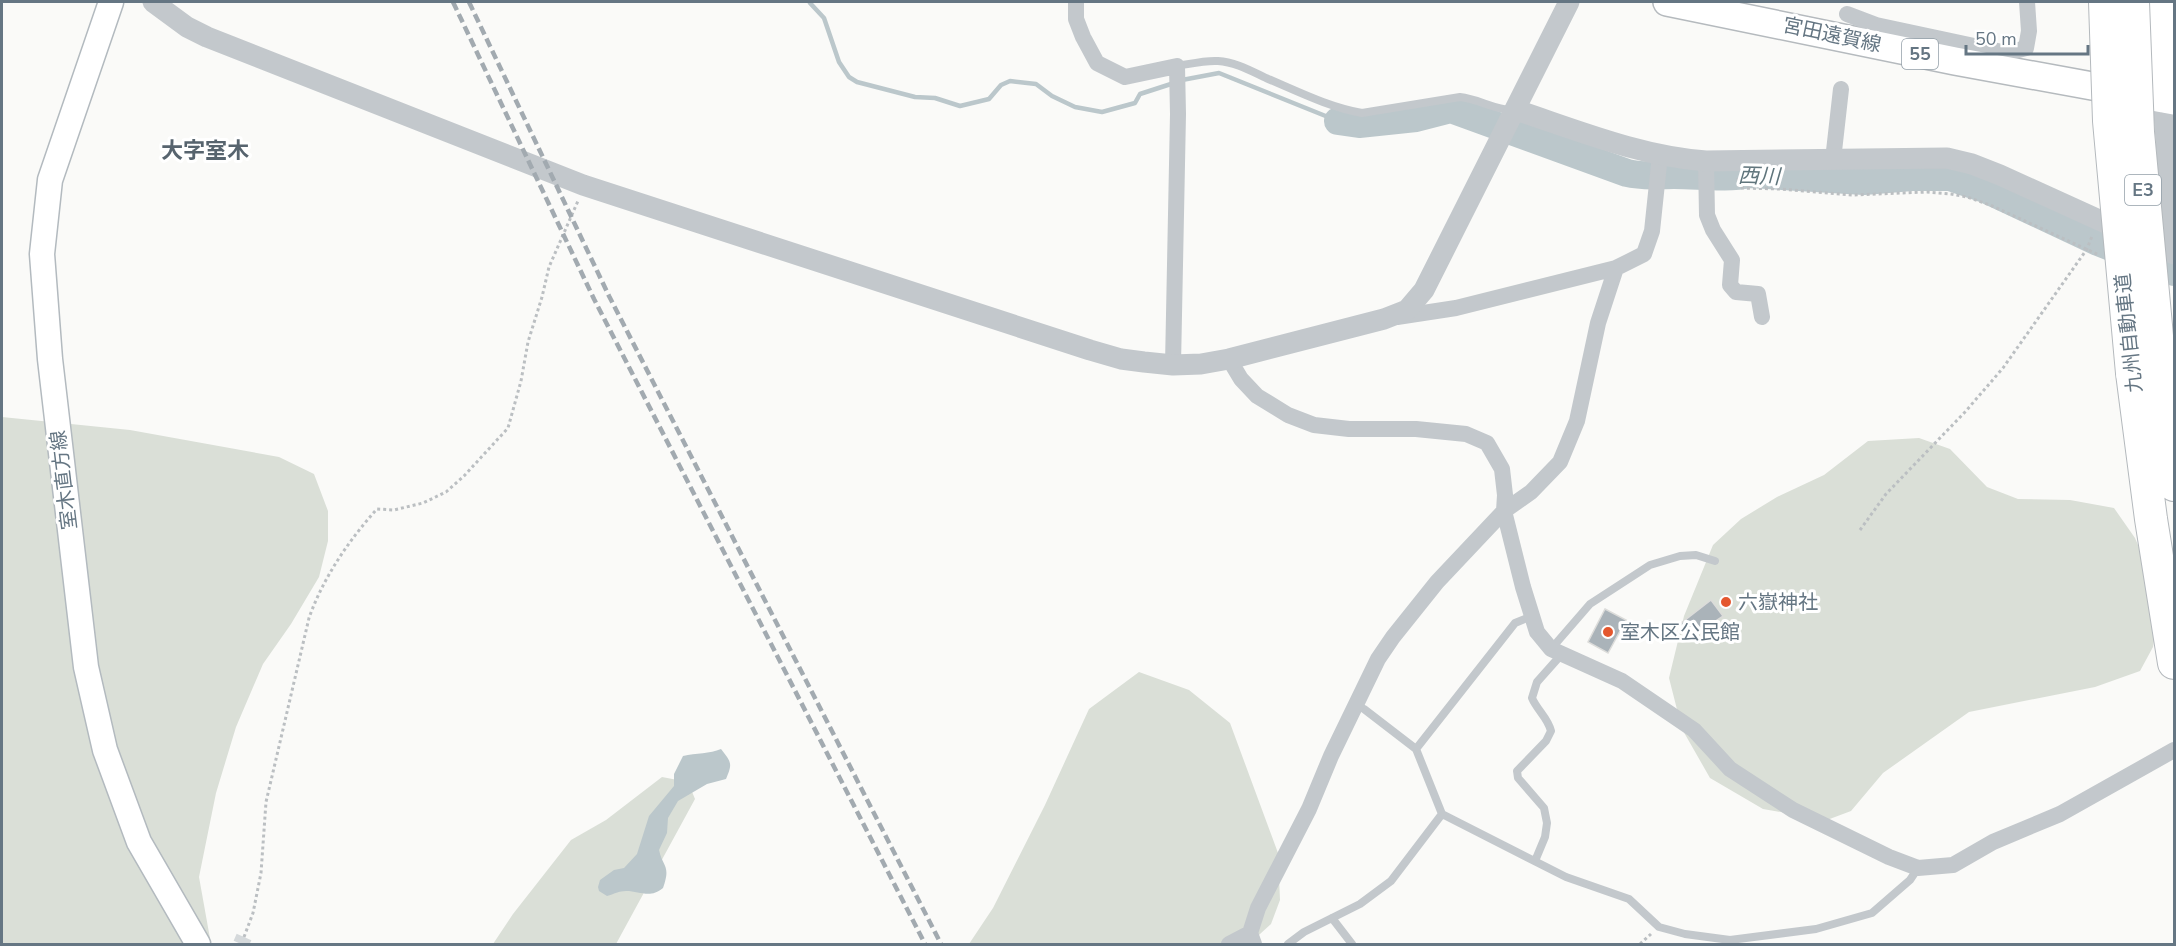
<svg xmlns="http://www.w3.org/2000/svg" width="2176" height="946" viewBox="0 0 2176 946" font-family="'Nunito Sans','Noto Sans JP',sans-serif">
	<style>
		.green { fill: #dadfd7 }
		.water { fill: #bbc7cb }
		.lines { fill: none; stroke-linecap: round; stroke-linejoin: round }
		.stream { stroke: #bbc7cb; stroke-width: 4.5 }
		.river { stroke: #bbc7cb; stroke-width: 28 }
		.building { fill: #aab3b9; stroke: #dcdcda; stroke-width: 1.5 }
		.minor-tunnel { stroke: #d5d9db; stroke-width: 16; stroke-dasharray: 16 8; stroke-linecap: butt }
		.secondary-casing { stroke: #b3babf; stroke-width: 27 }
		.primary-casing { stroke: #b5babe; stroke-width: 30 }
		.motorway-casing { stroke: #b4b9bd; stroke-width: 34 }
		.path { stroke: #bbbfc2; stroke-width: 3; stroke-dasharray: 3 3; stroke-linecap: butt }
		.service { stroke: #c3c8cc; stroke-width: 8 }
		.minor { stroke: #c3c8cc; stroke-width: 16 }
		.tertiary { stroke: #c3c8cc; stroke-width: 21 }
		.secondary { stroke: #fff; stroke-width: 24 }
		.primary { stroke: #fff; stroke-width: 27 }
		.motorway { stroke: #fff; stroke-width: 32 }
		.rail { stroke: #a2aab0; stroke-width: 4.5; stroke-dasharray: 9 4.5; stroke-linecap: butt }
		.motorway-bridge-casing { stroke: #b4b9bd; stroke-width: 34; stroke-linecap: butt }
		.motorway-bridge { stroke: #fff; stroke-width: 32 }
		.poi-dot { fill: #e4572e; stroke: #fff; stroke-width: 2 }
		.labels { text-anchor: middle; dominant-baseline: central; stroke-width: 6; stroke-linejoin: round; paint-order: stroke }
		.shield { fill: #fff; stroke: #939fa8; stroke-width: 1.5 }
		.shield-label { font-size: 18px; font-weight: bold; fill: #657683 }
		.street-label { font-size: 20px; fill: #657683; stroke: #fff }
		.poi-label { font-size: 20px; fill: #657683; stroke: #fff; text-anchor: start }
		.water-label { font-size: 21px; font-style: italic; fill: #60757c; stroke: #fff }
		.quarter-label { font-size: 22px; font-weight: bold; fill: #57646e; stroke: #fff }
	</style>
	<rect width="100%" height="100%" fill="#fafaf8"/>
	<path class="green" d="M2 417 130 430 279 457 314 474 328 511V541L319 577 291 624 263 664 236 727 216 793 199 877 211 944H2Z
		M1919 438 1950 449 1987 487 2018 499 2070 500 2114 508 2135 538 2160 596 2153 647 2140 671 2095 687 1969 712 1883 773 1851 811 1827 820 1763 809 1710 778 1682 729 1669 678 1684 616 1713 545 1741 519 1777 497 1824 475 1868 441Z
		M1139 672 1189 690 1230 723 1278 853 1280 900 1271 924 1249 944H969L993 908 1045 805 1089 709Z
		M662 777 688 782 695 799 616 944H493L513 914 571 840 606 820Z"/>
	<path class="water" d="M721 749C731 762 733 763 726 779L707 784 678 801 668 818 667 833 659 850C663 868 671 865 663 888 650 899 640 891 626 891 619 891 614 894 607 896L599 891 598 887 600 880 614 870 624 868 637 854 649 816 674 786V774L683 756C696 753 710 754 721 749Z"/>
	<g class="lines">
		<path class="stream" d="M810 3 824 18 839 62 849 77 857 82 915 97 935 98 960 106 989 99 1001 85 1010 81 1036 84 1052 96 1075 107 1102 112 1135 103 1140 94 1174 83
			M1182 80 1219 73 1338 121"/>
		<path class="river" d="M1338 121 1359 124 1416 118 1451 109 1627 173C1643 177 1657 175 1674 175 1700 175 1725 179 1751 174L1864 181 1912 177H1950L1985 189 2098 242 2174 272"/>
	</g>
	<path class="building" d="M1711 600 1723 616 1690 638 1680 624Z
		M1605 609 1626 620 1608 653 1588 642Z"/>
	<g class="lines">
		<path class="minor-tunnel" d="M241 944 244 937"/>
		<g class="secondary-casing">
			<path id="secondary" d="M111 2 50 180 42 254 50 359 86 667 105 750 139 842 198 944"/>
		</g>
		<g class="primary-casing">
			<path id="primary" d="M1667 2 1955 61 2174 101
				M2147 2 2160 6 2163 99"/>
		</g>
		<g class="motorway-casing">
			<path id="motorway" d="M2132 373 2151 519 2174 663
				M2161 379 2174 485"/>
		</g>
		<path class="path" d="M1738 178 1739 188 1781 189 1852 195 1927 192 1951 194 1967 197 1990 205 2099 255
			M1860 530 1886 494 1965 412 2003 368 2087 249 2092 236
			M244 937 253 913 261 873 266 802 309 618C323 578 349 540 377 509L394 510 423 503 446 492 464 476 508 428 521 381 528 342 542 297 549 267 578 201
			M1640 944 1651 934"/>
		<path class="service" d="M1177 66C1190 64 1205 60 1218 61 1235 62 1251 71 1266 78 1297 91 1328 107 1362 113L1460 97C1479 99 1494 110 1513 110
			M1551 649 1590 604 1650 565 1680 556 1696 555 1715 561
			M1356 705 1364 709 1416 749 1442 814 1566 877 1629 899 1659 927 1685 934 1730 940 1816 929 1872 913 1910 880 1918 868
			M1416 749 1515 623 1532 616
			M1535 861 1545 837 1547 823 1544 808 1518 778 1517 771 1546 741 1551 731C1548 718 1537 710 1532 698L1537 682 1561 655
			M1332 918 1352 944
			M1288 944 1304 932 1360 904 1391 881 1442 814"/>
		<path class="minor" d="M1076 2V19L1083 37 1097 63 1125 77 1177 66 1178 114 1173 365
			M1847 14 1876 25 2007 53 2026 48 2029 31 2027 2
			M1833 160 1841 89
			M1706 161 1707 215 1713 230 1732 260 1730 285 1736 292 1758 294 1762 317
			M1397 317 1456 308 1616 268 1644 254 1652 231 1660 155
			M1229 359 1241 379 1257 396 1288 415 1314 425 1349 429H1416L1466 434 1487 443 1502 469 1505 495 1504 511 1523 587 1537 632 1551 649 1622 681 1694 730 1730 769 1793 810 1889 857 1918 868 1953 865 1993 842 2060 814 2174 750
			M1229 944 1250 933
			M1254 944 1250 933 1258 908 1309 809 1331 756 1378 659 1393 637 1437 582 1504 511 1531 492 1560 462 1577 421 1598 323 1616 268"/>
		<path class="tertiary" d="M153 2 187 27 207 37 583 185 1090 350 1121 359 1144 362 1173 365 1201 364 1229 359 1384 319 1407 310 1424 290 1569 2
			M2163 99 2174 249
			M1516 110C1579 131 1640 156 1706 161L1947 158 1972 164 2000 175 2174 254"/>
		<use href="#secondary" class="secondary"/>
		<use href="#primary" class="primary"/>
		<use href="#motorway" class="motorway"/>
		<path class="rail" d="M453 2 594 299 925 944
			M469 2 609 296 941 944"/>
		<g class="motorway-bridge-casing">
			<path id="motorway-bridge" d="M2105 2 2109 121 2132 373
				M2133 2 2138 132 2161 379"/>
		</g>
		<use href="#motorway-bridge" class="motorway-bridge"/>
	</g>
	<g class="poi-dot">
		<circle cx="1726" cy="602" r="6"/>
		<circle cx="1608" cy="632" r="6"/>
	</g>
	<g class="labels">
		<g class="shield">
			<rect x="1902" y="39" width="36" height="30" rx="4.5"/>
			<rect x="2125" y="175" width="36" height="30" rx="4.5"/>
		</g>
		<g class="shield-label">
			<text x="1920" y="54">55</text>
			<text x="2143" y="190">E3</text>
		</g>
		<g class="street-label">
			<text transform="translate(1832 35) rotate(12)">宮田遠賀線</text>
			<text transform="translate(2129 333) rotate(-96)">九州自動車道</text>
			<text transform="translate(64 480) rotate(-97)">室木直方線</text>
		</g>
		<g class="poi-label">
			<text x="1738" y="602">六嶽神社</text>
			<text x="1620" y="632">室木区公民館</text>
		</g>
		<g class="water-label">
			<text transform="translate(1759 176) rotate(2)">西川</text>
		</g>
		<g class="quarter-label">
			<text x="205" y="151">大字室木</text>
		</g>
	</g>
	<rect width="2176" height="946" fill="none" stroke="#657683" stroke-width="6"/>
	<path d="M1966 45v9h122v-9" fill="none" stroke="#657683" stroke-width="3"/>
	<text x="1975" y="45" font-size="18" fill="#657683" stroke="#ffffff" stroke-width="4.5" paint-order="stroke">50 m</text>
</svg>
